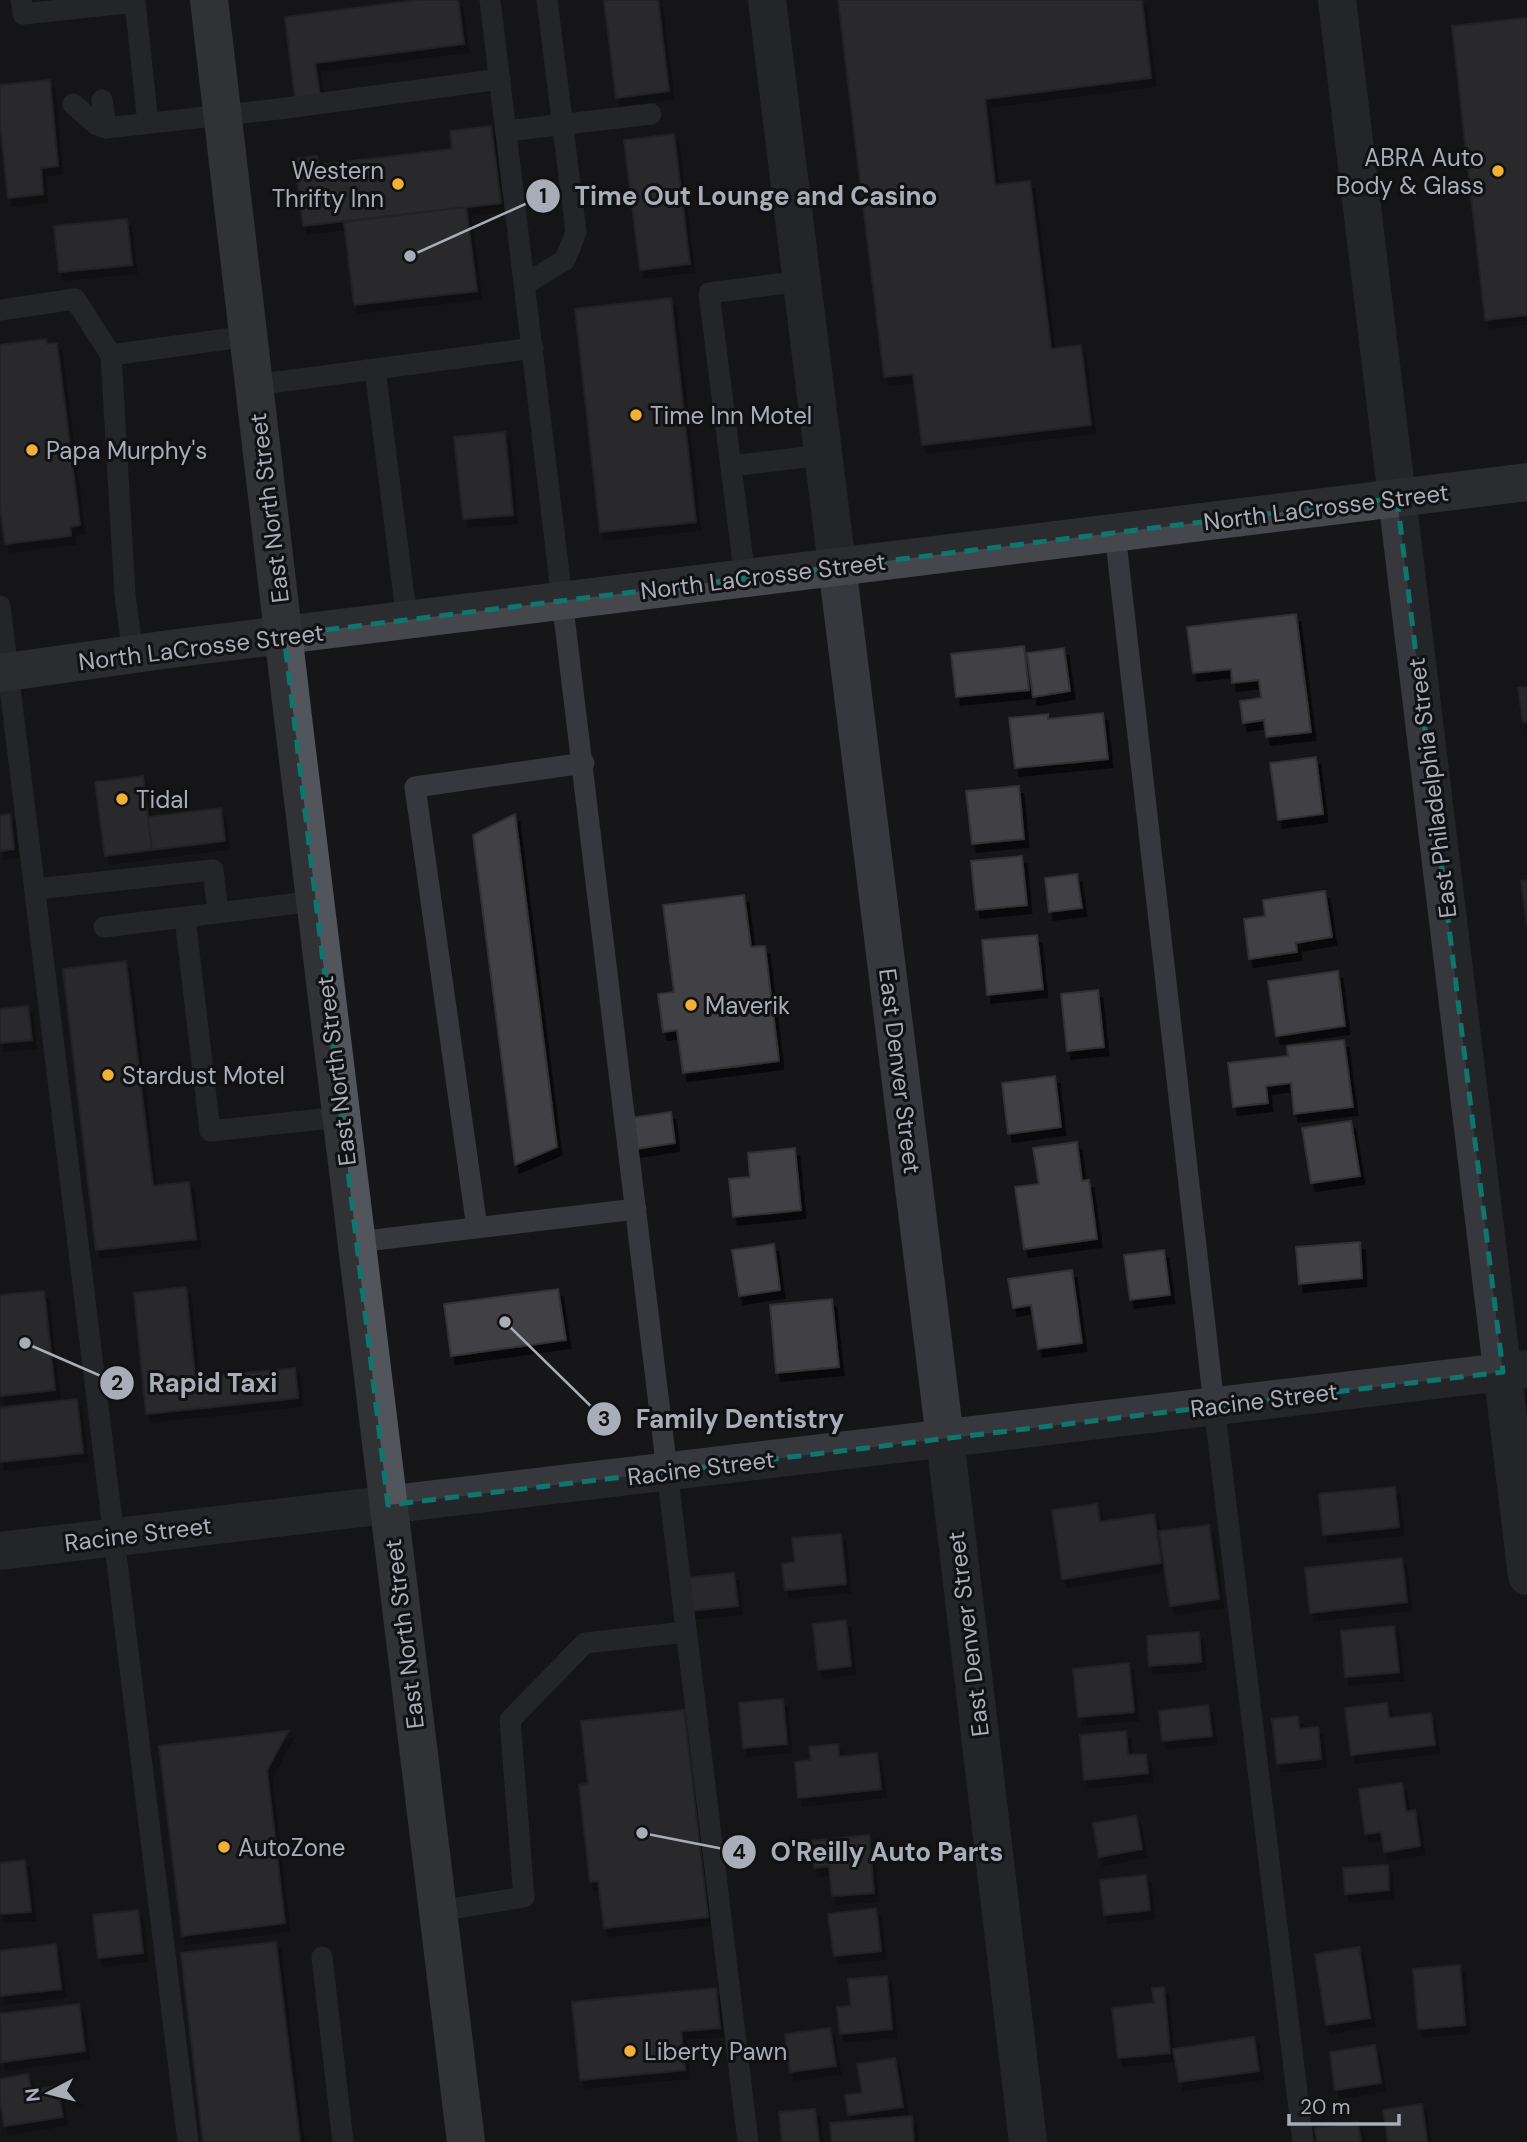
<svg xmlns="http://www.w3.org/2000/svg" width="1527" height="2142" viewBox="0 0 1527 2142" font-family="'DM Sans',sans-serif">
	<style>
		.building { fill: #404145; stroke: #303034; stroke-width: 2; filter: url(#shadow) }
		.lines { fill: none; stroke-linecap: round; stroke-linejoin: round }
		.service { stroke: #37383d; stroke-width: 21 }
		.minor { stroke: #37383d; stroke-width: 38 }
		.secondary { stroke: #45474d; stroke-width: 38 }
		.primary { stroke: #53555c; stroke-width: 38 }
		.marked { fill: none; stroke: #0f766e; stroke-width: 5; stroke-dasharray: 14 9; stroke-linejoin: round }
		.poi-dot { fill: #f2b134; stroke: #111113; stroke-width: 2.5 }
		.labels { text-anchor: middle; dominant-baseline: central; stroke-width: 6; stroke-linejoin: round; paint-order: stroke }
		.poi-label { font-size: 24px; fill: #a8adb8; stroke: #111113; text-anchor: start }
		.street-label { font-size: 24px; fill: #a8adb8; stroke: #111113 }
		.leader { fill: none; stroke: #a8adb8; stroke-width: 2.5 }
		.callout-dot { fill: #a8adb8; stroke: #111113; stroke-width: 2.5 }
		.mark-label { font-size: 21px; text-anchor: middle; font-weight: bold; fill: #111 }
		.callout-label { font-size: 26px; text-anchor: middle; font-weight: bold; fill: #a8adb8; stroke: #111113; stroke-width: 6; stroke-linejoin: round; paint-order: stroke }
	</style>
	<defs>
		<filter id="shadow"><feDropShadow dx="4.5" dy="8" stdDeviation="0" flood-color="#0009"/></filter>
	</defs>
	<rect width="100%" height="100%" fill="#161618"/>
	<path class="building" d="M417 0H458L464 44 315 63 320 95 295 98 285 17Z
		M604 0H658L669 91 616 98Z
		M838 0H1142L1151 78 985 99 995 185 1030 181 1051 349 1081 345 1091 425 922 445 913 374 884 377Z
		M1527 18V315L1485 320 1452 26Z
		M50 80 58 166 41 168 43 194 8 198 0 123V85Z
		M491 126 501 203 303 226 295 159 317 156 318 165 452 149 450 131Z
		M674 134 690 264 640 270 624 140Z
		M466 207 477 291 354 305 344 222Z
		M127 219 132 265 59 272 54 226Z
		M671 298 696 522 600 532 575 309Z
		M46 339 47 344 57 343 80 525 70 527 71 536 5 544 0 507V345Z
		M505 432 513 515 463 519 454 437Z
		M1296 614 1311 732 1266 737 1264 720 1243 723 1240 701 1261 698 1259 680 1232 683 1231 669 1193 673 1187 627Z
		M1024 646 1029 690 956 697 951 654Z
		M1064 648 1070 691 1033 697 1027 653Z
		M1527 687V722H1523L1518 688Z
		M1103 713 1108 759 1015 768 1009 718 1048 714V719Z
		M1316 757 1323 814 1278 820 1270 763Z
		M143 776 152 850 105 856 95 782Z
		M1019 786 1024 839 972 844 966 791Z
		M221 808 225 841 152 850 148 817Z
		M10 814 14 849 0 851V815Z
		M515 814 557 1147 515 1165 473 835Z
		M1022 856 1027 905 976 910 971 861Z
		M1077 874 1082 908 1049 912 1045 878Z
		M1527 880V926L1521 881Z
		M1325 891 1332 937 1296 943 1297 952 1249 959 1244 919 1265 916 1263 900Z
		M744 895 751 947 765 946 779 1061 683 1073 677 1030 663 1032 658 994 674 992 663 905Z
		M1037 935 1043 989 987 995 982 940Z
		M126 961 153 1186 189 1182 196 1239 96 1250 63 969Z
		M1338 971 1345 1026 1276 1036 1268 981Z
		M1098 990 1104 1047 1067 1051 1061 994Z
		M28 1006 32 1040 0 1043V1009Z
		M1344 1040 1353 1107 1294 1114 1291 1083 1266 1086 1268 1103 1233 1107 1228 1063 1288 1056 1287 1046Z
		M1055 1076 1061 1127 1008 1134 1002 1083Z
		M671 1112 675 1143 635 1149 630 1118Z
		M1351 1121 1360 1176 1311 1183 1302 1128Z
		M1077 1142 1082 1181 1089 1180 1097 1239 1024 1249 1015 1187 1039 1184 1033 1148Z
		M795 1148 801 1210 733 1217 729 1179 750 1177 748 1153Z
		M1360 1242 1362 1278 1299 1284 1296 1247Z
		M774 1244 780 1290 739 1296 732 1250Z
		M1164 1250 1170 1295 1130 1300 1124 1255Z
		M1072 1270 1082 1343 1038 1349 1031 1305 1013 1308 1008 1279Z
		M186 1287 195 1378 295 1368 298 1398 146 1414 134 1293Z
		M558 1289 566 1340 451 1356 444 1304Z
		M44 1291 55 1390 0 1396V1295Z
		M832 1299 839 1367 776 1373 770 1305Z
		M77 1399 83 1453 0 1462V1408Z
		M1395 1487 1399 1527 1323 1535 1319 1494Z
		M1097 1504 1100 1522 1154 1514 1161 1563 1062 1579 1052 1510Z
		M1209 1525 1219 1599 1170 1606 1159 1531Z
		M841 1534 846 1584 785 1590 782 1564 795 1562 792 1538Z
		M1402 1558 1407 1602 1310 1613 1305 1568Z
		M734 1573 738 1606 688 1611 685 1578Z
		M846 1620 851 1666 818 1670 813 1624Z
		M1394 1626 1399 1672 1345 1677 1341 1631Z
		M1199 1632 1201 1662 1149 1666 1147 1636Z
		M1129 1663 1134 1712 1078 1717 1073 1669Z
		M783 1699 787 1744 743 1748 739 1703Z
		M1387 1703 1389 1718 1431 1713 1435 1745 1351 1755 1345 1708Z
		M1208 1705 1212 1736 1162 1741 1159 1711Z
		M684 1710 708 1917 604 1928 598 1881 590 1882 579 1785 588 1784 581 1721Z
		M1298 1716 1299 1729 1318 1727 1321 1759 1277 1764 1272 1719Z
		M288 1731 267 1770 285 1923 182 1936 159 1746Z
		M1126 1731 1128 1755 1146 1754 1148 1773 1084 1780 1080 1735Z
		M838 1744 839 1757 877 1753 881 1789 798 1798 795 1762 811 1760 809 1747Z
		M1402 1783 1406 1812 1415 1810 1420 1846 1384 1852 1381 1832 1365 1834 1359 1789Z
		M1136 1816 1142 1849 1099 1857 1093 1823Z
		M869 1835 874 1893 832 1896 829 1866 814 1868 811 1841Z
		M25 1860 31 1912 0 1914V1863Z
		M1388 1865 1389 1890 1345 1894 1343 1868Z
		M1146 1875 1150 1910 1104 1915 1100 1880Z
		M876 1908 881 1951 834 1956 828 1914Z
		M138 1910 143 1953 98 1958 93 1915Z
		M276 1942 300 2142H203L181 1953Z
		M56 1944 61 1989 0 1996V1951Z
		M1359 1947 1370 2018 1326 2025 1315 1954Z
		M1460 1965 1465 2025 1418 2029 1413 1969Z
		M887 1976 892 2029 840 2034 837 2007 851 2006 848 1979Z
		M1164 1987 1170 2053 1118 2058 1112 2008 1154 2003 1152 1988Z
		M716 1988 720 2028 681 2031 685 2070 580 2080 572 2002Z
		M79 2004 85 2051 1 2062 0 2014Z
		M830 2028 836 2066 790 2072 785 2034Z
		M1254 2037 1259 2071 1179 2082 1173 2049Z
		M1375 2045 1381 2083 1335 2090 1330 2052Z
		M895 2058 903 2107 848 2115 845 2095 862 2093 857 2064Z
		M28 2074 31 2090 57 2086 63 2117 4 2126 0 2100V2079Z
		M1422 2104 1427 2142H1388L1383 2110Z
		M815 2109 819 2142H782L779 2112Z
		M912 2116 914 2142H832L830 2123Z
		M1358 2122 1361 2142H1317L1315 2128Z"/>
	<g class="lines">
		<path class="service" d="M21 0 23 14 135 2 148 123
			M490 0C578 714 659 1428 748 2142
			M102 100 106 128 279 109 500 79
			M73 104 97 125 106 128
			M507 131 651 114
			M525 284 565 260 576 232 547 0
			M0 310 75 299 111 355
			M375 369 407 620
			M254 385 533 348
			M731 466 823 455
			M1115 533 1214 1405 1303 2142
			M745 578 709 293 801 281
			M0 606 188 2142
			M133 654 125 595 111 355 249 336
			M35 889 213 870 218 913
			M185 918 210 1131 341 1117
			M104 927 315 901
			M477 1228 415 787 584 763
			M357 1242 636 1209
			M438 1911 524 1897 510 1720 585 1643 685 1632
			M322 1957 343 2142"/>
		<path class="minor" d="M767 0 945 1438 1028 2142
			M1337 0 1527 1576
			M0 1551 1527 1369"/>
		<path class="secondary" d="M0 673 170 649 1527 482"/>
		<path class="primary" d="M209 0 293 718 466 2142"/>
	</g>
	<path d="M0 0H1527V2142H0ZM1397 498 1503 1372 388 1505 284 635Z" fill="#161618" fill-opacity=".55" fill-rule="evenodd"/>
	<path class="marked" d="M1397 498 1503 1372 388 1505 284 635Z"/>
	<g class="poi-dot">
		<circle cx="1498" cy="171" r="7"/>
		<circle cx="398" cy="184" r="7"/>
		<circle cx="636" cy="415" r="7"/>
		<circle cx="32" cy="450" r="7"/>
		<circle cx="122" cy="799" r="7"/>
		<circle cx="691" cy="1005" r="7"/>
		<circle cx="108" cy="1075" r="7"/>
		<circle cx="224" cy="1847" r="7"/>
		<circle cx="630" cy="2051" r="7"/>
	</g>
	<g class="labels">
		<g class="poi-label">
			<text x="1484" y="157" text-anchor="end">ABRA Auto<tspan x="1484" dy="28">Body &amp; Glass</tspan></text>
			<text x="384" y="170" text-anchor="end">Western<tspan x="384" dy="28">Thrifty Inn</tspan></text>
			<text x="650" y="415">Time Inn Motel</text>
			<text x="46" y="450">Papa Murphy's</text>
			<text x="136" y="799">Tidal</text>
			<text x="705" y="1005">Maverik</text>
			<text x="122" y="1075">Stardust Motel</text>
			<text x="238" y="1847">AutoZone</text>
			<text x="644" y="2051">Liberty Pawn</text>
		</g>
		<g class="street-label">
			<text transform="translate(1326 507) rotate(-7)">North LaCrosse Street</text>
			<text transform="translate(269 508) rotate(-97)">East North Street</text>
			<text transform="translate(763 576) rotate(-7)">North LaCrosse Street</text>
			<text transform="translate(201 647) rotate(-7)">North LaCrosse Street</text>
			<text transform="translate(1432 788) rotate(-97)">East Philadelphia Street</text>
			<text transform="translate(336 1071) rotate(-97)">East North Street</text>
			<text transform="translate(900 1071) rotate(83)">East Denver Street</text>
			<text transform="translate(1264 1400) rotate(-7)">Racine Street</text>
			<text transform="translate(701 1468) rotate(-7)">Racine Street</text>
			<text transform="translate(138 1534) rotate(-7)">Racine Street</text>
			<text transform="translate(404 1634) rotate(-97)">East North Street</text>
			<text transform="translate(968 1634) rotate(-97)">East Denver Street</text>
		</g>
	</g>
	<path class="leader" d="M410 256L543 196M25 1343L117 1383M505 1322L604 1419M642 1833L739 1852"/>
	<g class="callout-dot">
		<circle cx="410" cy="256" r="7"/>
		<circle cx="25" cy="1343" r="7"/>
		<circle cx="505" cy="1322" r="7"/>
		<circle cx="642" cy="1833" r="7"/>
		<circle cx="543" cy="196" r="18"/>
		<circle cx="117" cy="1383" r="18"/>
		<circle cx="604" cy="1419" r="18"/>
		<circle cx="739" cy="1852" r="18"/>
	</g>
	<g class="mark-label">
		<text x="543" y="203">1</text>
		<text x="117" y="1390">2</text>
		<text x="604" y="1426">3</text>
		<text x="739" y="1859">4</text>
	</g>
	<g class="callout-label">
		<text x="756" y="205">Time Out Lounge and Casino</text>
		<text x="213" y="1392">Rapid Taxi</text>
		<text x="740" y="1428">Family Dentistry</text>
		<text x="887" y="1861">O'Reilly Auto Parts</text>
	</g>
	<g transform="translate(49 2093) rotate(263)" stroke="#111113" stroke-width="5" paint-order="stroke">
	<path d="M0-5L12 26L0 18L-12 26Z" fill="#a8adb8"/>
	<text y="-10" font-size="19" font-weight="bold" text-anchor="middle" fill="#a8adb8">N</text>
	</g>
	<path d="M1289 2114v10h110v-10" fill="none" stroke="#a8adb8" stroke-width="3.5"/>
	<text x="1300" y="2114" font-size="21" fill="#a8adb8" stroke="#111113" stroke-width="5" paint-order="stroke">20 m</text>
</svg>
